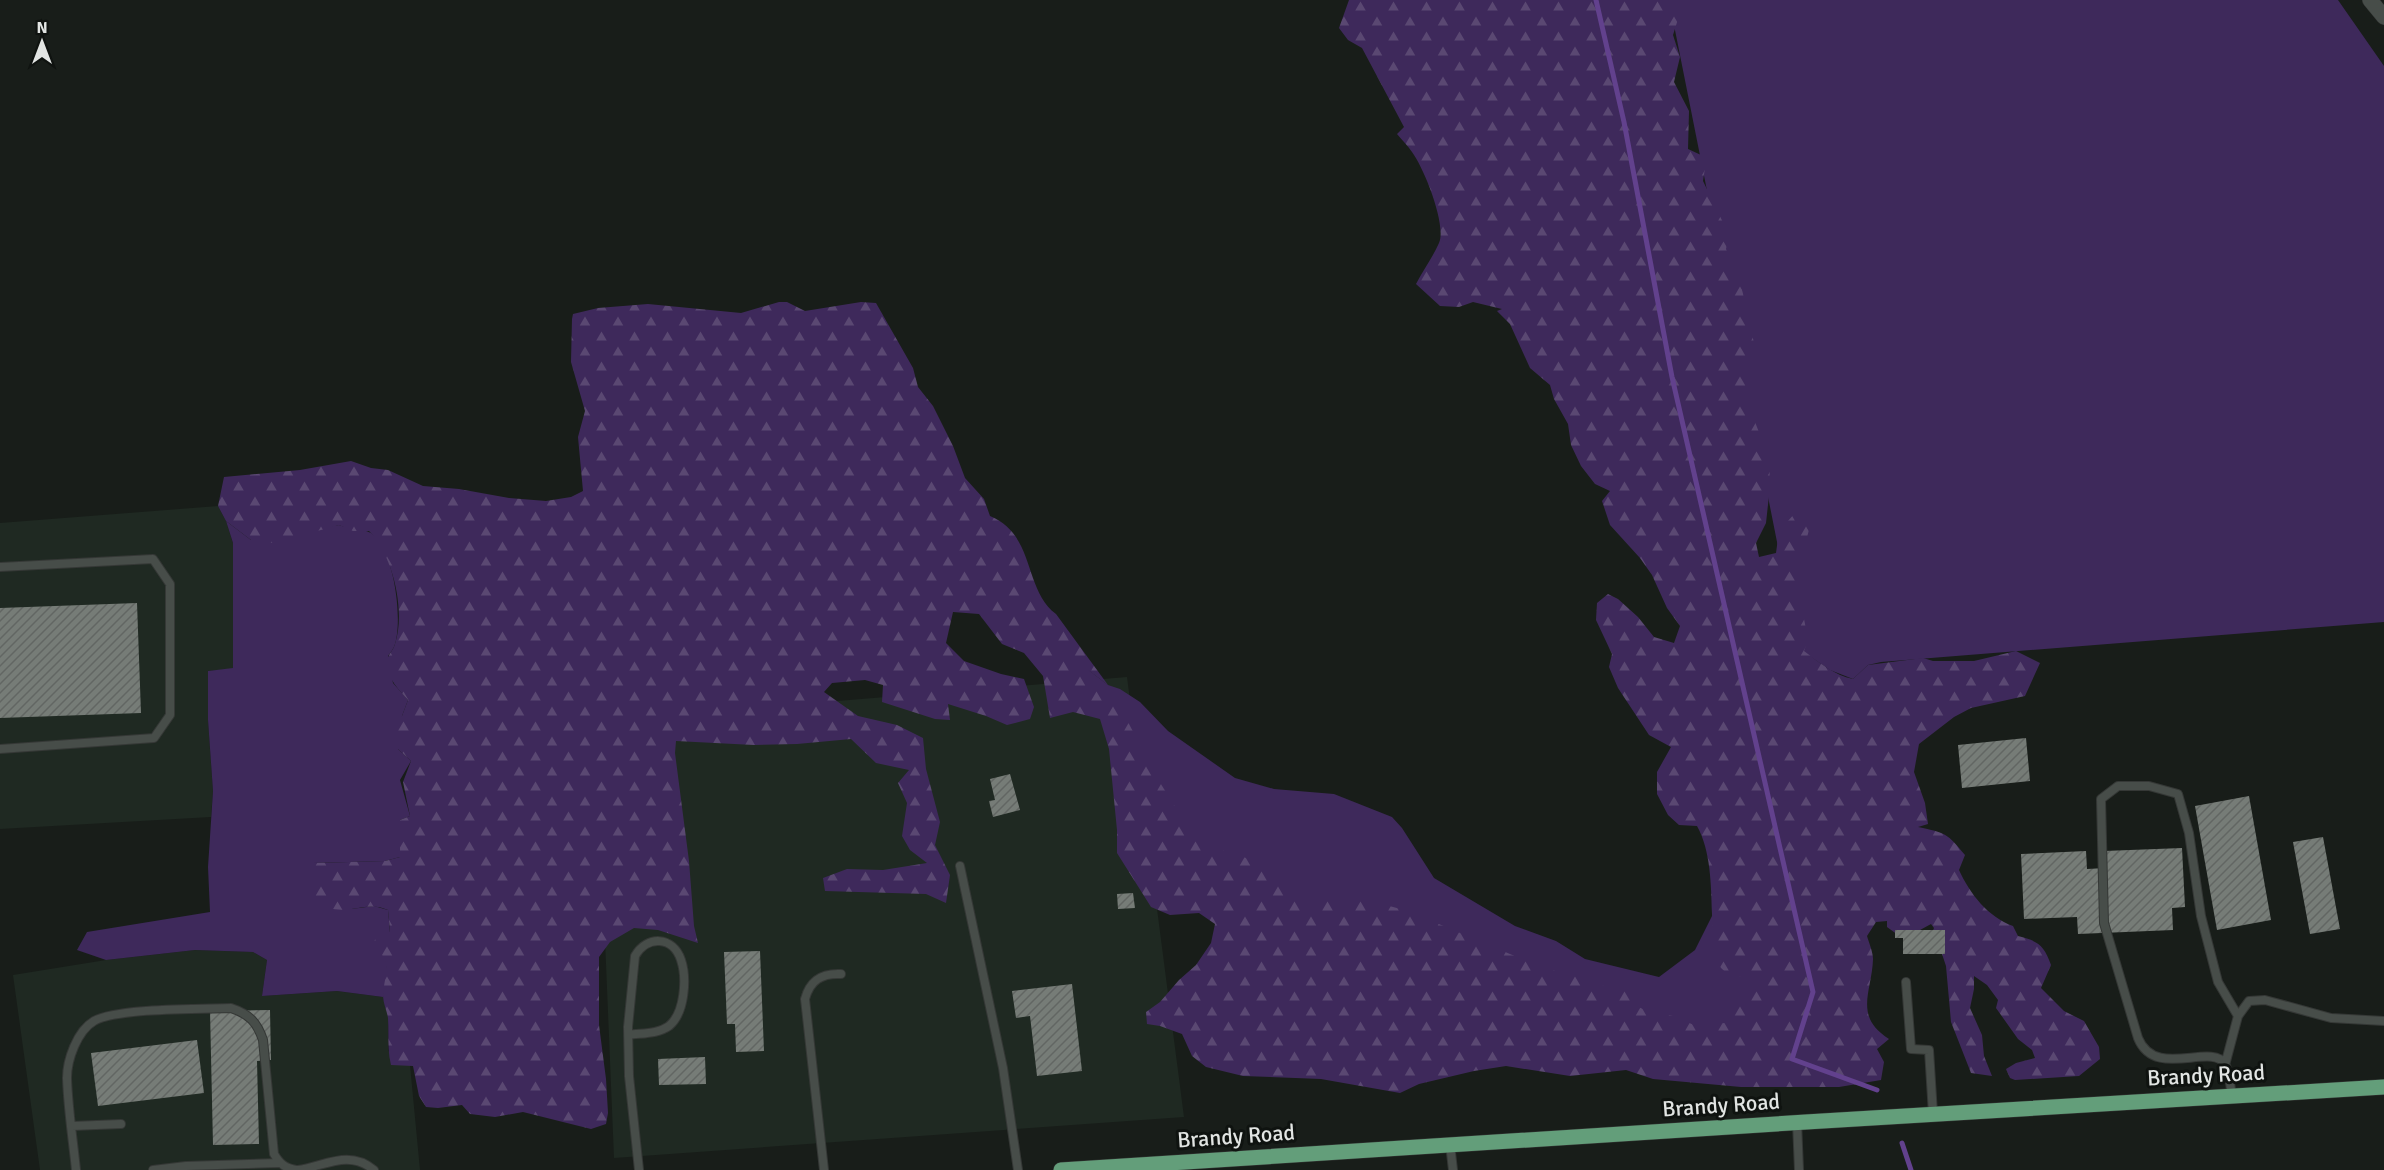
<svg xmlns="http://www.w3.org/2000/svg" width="2384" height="1170" viewBox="0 0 2384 1170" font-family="Signika,sans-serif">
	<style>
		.built { fill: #1f2922 }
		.grass { fill: #3e295b }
		.forest { fill: url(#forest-firs) }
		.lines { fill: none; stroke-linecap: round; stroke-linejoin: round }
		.stream { stroke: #62418d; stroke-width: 5 }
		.building { fill: url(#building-hatch) }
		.lane-casing { stroke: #353836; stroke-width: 10 }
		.street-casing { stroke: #353836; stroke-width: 16 }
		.primary-casing { stroke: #353836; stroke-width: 16 }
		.lane { stroke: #474d49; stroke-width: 8 }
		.street { stroke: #474d49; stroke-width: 15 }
		.primary { stroke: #639e7a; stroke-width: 15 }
		.labels { text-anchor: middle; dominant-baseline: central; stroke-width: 6; stroke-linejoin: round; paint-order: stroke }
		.street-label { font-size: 22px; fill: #e2e5e3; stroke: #0f1310 }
	</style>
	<defs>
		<pattern id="forest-firs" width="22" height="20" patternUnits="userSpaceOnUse" patternTransform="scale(1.5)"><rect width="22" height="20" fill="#3e295b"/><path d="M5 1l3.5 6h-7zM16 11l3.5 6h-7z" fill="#5a4872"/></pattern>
		<pattern id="building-hatch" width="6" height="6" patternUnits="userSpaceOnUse" patternTransform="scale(1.5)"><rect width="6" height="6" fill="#767c77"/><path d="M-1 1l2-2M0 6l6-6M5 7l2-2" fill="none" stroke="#626663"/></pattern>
	</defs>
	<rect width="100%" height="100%" fill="#181d19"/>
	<path class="built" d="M218 506 226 521 233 543V669L208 671V720L213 791 211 817 0 829V523Z
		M1127 677 1184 1117 614 1158 596 721Z
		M195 950 253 952 267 960 262 996 337 991 383 997 388 1016V1051L410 1065 420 1170H40L13 975 106 960Z"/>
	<path class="grass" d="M1669 0H2338L2384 66V622L1881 662 1868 665 1853 679 1830 670 1802 651 1781 562Z
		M226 521 251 540 339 525C348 529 363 528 371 533 394 549 403 618 395 644 394 648 391 652 388 656L393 683 408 700 402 716 398 749 411 761 400 780 410 816 400 820V857L385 861 314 863 351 909 374 906 388 910 390 933 385 956 388 975 383 997 337 991 262 996 267 960 253 952 195 950 106 960 77 950 87 932 210 912 208 867 213 791 208 720V671L233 668V543Z
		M1086 668 1108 685 1120 689 1140 702 1168 731 1235 778 1274 789 1334 794 1392 817 1402 828 1434 878 1515 926 1556 941 1585 959 1659 977 1695 950 1713 914 1745 973 1757 978 1750 1006 1728 1028 1680 1025 1305 902 1196 842Z"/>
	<path class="forest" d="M1349 0H1684L1673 35 1680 57 1674 82 1689 111 1688 149 1701 155 1705 168 1703 181 1729 235 1726 249 1741 285 1754 343 1744 371 1755 422 1769 458 1770 486 1766 523 1756 543 1759 557 1776 553 1779 531 1796 512 1812 518 1794 588 1802 609 1808 639 1804 651C1820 663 1834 675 1853 679L1868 665 1923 658 1933 661H1974L2016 651 2040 663 2025 696 1971 708 1954 717 1919 744 1914 772 1925 803 1928 824 1918 827C1946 833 1947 833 1965 855L1959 870C1970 894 1988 917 2013 926L2018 936C2038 941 2044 945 2051 965L2041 988 2064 1011 2084 1021 2099 1047 2100 1059 2079 1076 2015 1080 2010 1078 2006 1069 2016 1063 2035 1058 2032 1050 2018 1039 1996 1008 1998 1000 1987 985 1974 976V989L1970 1008 1982 1035 1984 1056 1992 1076 1971 1073 1951 1022 1946 966 1940 948 1929 940 1934 928 1931 924 1920 930 1898 935 1887 927V921L1876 922 1867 936C1869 943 1873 952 1873 959 1872 992 1853 1016 1889 1039L1877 1049 1884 1062 1881 1080 1839 1087H1741L1653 1079 1626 1070 1570 1076 1506 1066 1474 1071 1419 1084 1400 1093 1321 1079 1243 1076 1206 1067 1192 1056 1182 1034 1160 1026 1147 1024 1146 1012 1160 1002 1179 980 1196 965 1211 943 1215 924 1199 913 1170 915 1151 907 1117 853V830L1109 749 1100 719 1073 712 1050 718 1043 676 1024 653 1002 644 979 614 953 612 946 643 964 661 1001 674 1024 679 1034 707 1030 719 1007 725 986 716 948 704 950 720 935 719 882 702 883 685 865 680 832 683 824 692 858 716 897 725 923 738 926 769 940 822 935 845 950 875 946 903 926 894 825 891 823 878 847 869 883 870 927 863 910 850 902 836 907 803 898 783 909 770 876 763 851 739 797 744 754 745 676 741 675 753 689 861 694 926 698 943 658 930 634 928 610 942 599 957V1025L606 1079 608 1113 606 1124 591 1129 523 1112 495 1117 470 1114 462 1105 438 1108 426 1107 419 1096 413 1066 391 1065C387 1049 389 1034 388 1018 387 1011 383 1003 383 995 385 971 393 964 373 944L378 933 390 932 388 910C363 898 344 922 313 900L310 883 314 863 385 861 400 857V820L410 816 403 782 411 761 398 749 390 727 402 716 408 700C399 690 388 679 387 665 386 655 393 652 395 644 406 611 393 555 369 531H353L339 525 274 543 251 540 226 521 218 506 224 477 300 470 351 461 371 468 388 470 423 486 459 489 509 498 546 501 571 497 583 491 578 437 585 411 571 362 572 319 573 314 598 308 648 304 741 313 779 302H787L805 311 861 302 876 303 913 368 918 387 933 406 953 446 965 478 984 499 990 516C1036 535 1023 589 1056 614L1108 685 1088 670 1129 724 1159 781 1179 813 1200 840 1215 848 1259 862 1285 886 1304 898 1312 900H1367L1408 911 1541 967 1598 983 1613 991 1621 988 1632 989V1004L1645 1010 1673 1016 1694 1025 1725 1023 1734 1008 1745 1002 1754 985 1751 976 1733 977C1728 974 1721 969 1719 965 1709 950 1713 930 1712 914 1711 885 1711 851 1697 826L1679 825 1668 815 1657 794V772L1671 747 1649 735 1618 688 1609 667 1612 654 1596 620 1597 603 1608 594 1618 599 1638 617 1654 637 1674 643 1680 626 1667 608 1652 575 1640 558 1610 525 1602 501 1610 491 1595 484 1581 466 1571 445 1568 424 1554 399 1550 385 1530 368 1510 324 1497 311 1502 309 1473 302 1459 307 1440 306 1416 284C1423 270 1433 257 1439 243 1447 225 1424 168 1412 152 1408 146 1402 140 1397 134L1404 127 1362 48 1348 40 1339 28Z"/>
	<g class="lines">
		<path class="stream" d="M1596 0 1624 122 1672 377 1813 992 1792 1059 1877 1090
			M1902 1143 1911 1170"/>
	</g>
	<path class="building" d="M137 603 141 713 0 718V608Z
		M2026 738 2030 781 1962 788 1958 745Z
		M1010 774 1020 810 993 817 989 801 995 800 990 779Z
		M2249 796 2271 920 2217 930 2195 806Z
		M2323 837 2340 929 2310 934 2293 842Z
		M2182 848 2185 907 2172 908 2173 930 2078 934 2077 917 2024 919 2021 854 2086 851 2087 869 2105 868 2104 851Z
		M1133 893 1135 908 1118 909 1117 894Z
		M1895 930H1945V954H1903V938H1895Z
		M760 951 764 1051 736 1052 735 1024H727L724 952Z
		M1072 984 1082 1071 1037 1076 1030 1016 1016 1018 1012 991Z
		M270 1010 271 1060 257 1061 259 1144 213 1145 210 1011Z
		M197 1040 204 1093 98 1106 91 1053Z
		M705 1057 706 1084 659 1085 658 1059Z"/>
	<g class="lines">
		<g class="lane-casing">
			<path id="lane" d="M0 567 153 559 170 584V715L154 738 0 749
				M960 866 1003 1068 1018 1170
				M1906 982 1911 1049 1929 1050 1933 1114
				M629 1035C642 1033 658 1034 669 1026 685 1013 687 978 681 960 673 936 647 935 635 956L628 1027 629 1076 639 1170
				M2225 1065 2238 1016 2249 1001 2265 1000 2331 1018 2384 1021
				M2232 1096C2230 1087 2230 1072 2225 1064 2211 1042 2155 1080 2138 1038L2104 923 2101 799 2118 786H2149L2178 794 2189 833 2201 916 2218 982 2238 1016
				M1797 1122 1799 1170
				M72 1126 121 1124
				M1450 1144 1453 1170
				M76 1170C73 1140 68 1109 67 1078 67 1060 77 1031 94 1021 116 1008 201 1009 231 1008 249 1014 257 1022 263 1040L274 1154C280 1164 285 1168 296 1170
				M153 1170 186 1166 279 1163
				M298 1170C325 1166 349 1149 374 1170
				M824 1170 805 999C810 980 822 973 841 974"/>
		</g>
		<g class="street-casing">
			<path id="street" d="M2370 0 2384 17"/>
		</g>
		<g class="primary-casing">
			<path id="primary" d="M1061 1170 1806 1122 2384 1087"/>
		</g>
		<use href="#lane" class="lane"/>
		<use href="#street" class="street"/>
		<use href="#primary" class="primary"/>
	</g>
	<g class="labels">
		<g class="street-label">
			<text transform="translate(2206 1075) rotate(-3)">Brandy Road</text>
			<text transform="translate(1721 1105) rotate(-4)">Brandy Road</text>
			<text transform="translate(1236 1136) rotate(-4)">Brandy Road</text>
		</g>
	</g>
	<g transform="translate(42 42)" stroke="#0f1310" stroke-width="4.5" paint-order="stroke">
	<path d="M0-4.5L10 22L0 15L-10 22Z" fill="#e2e5e3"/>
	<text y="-9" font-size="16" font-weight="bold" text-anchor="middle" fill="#e2e5e3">N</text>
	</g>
</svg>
